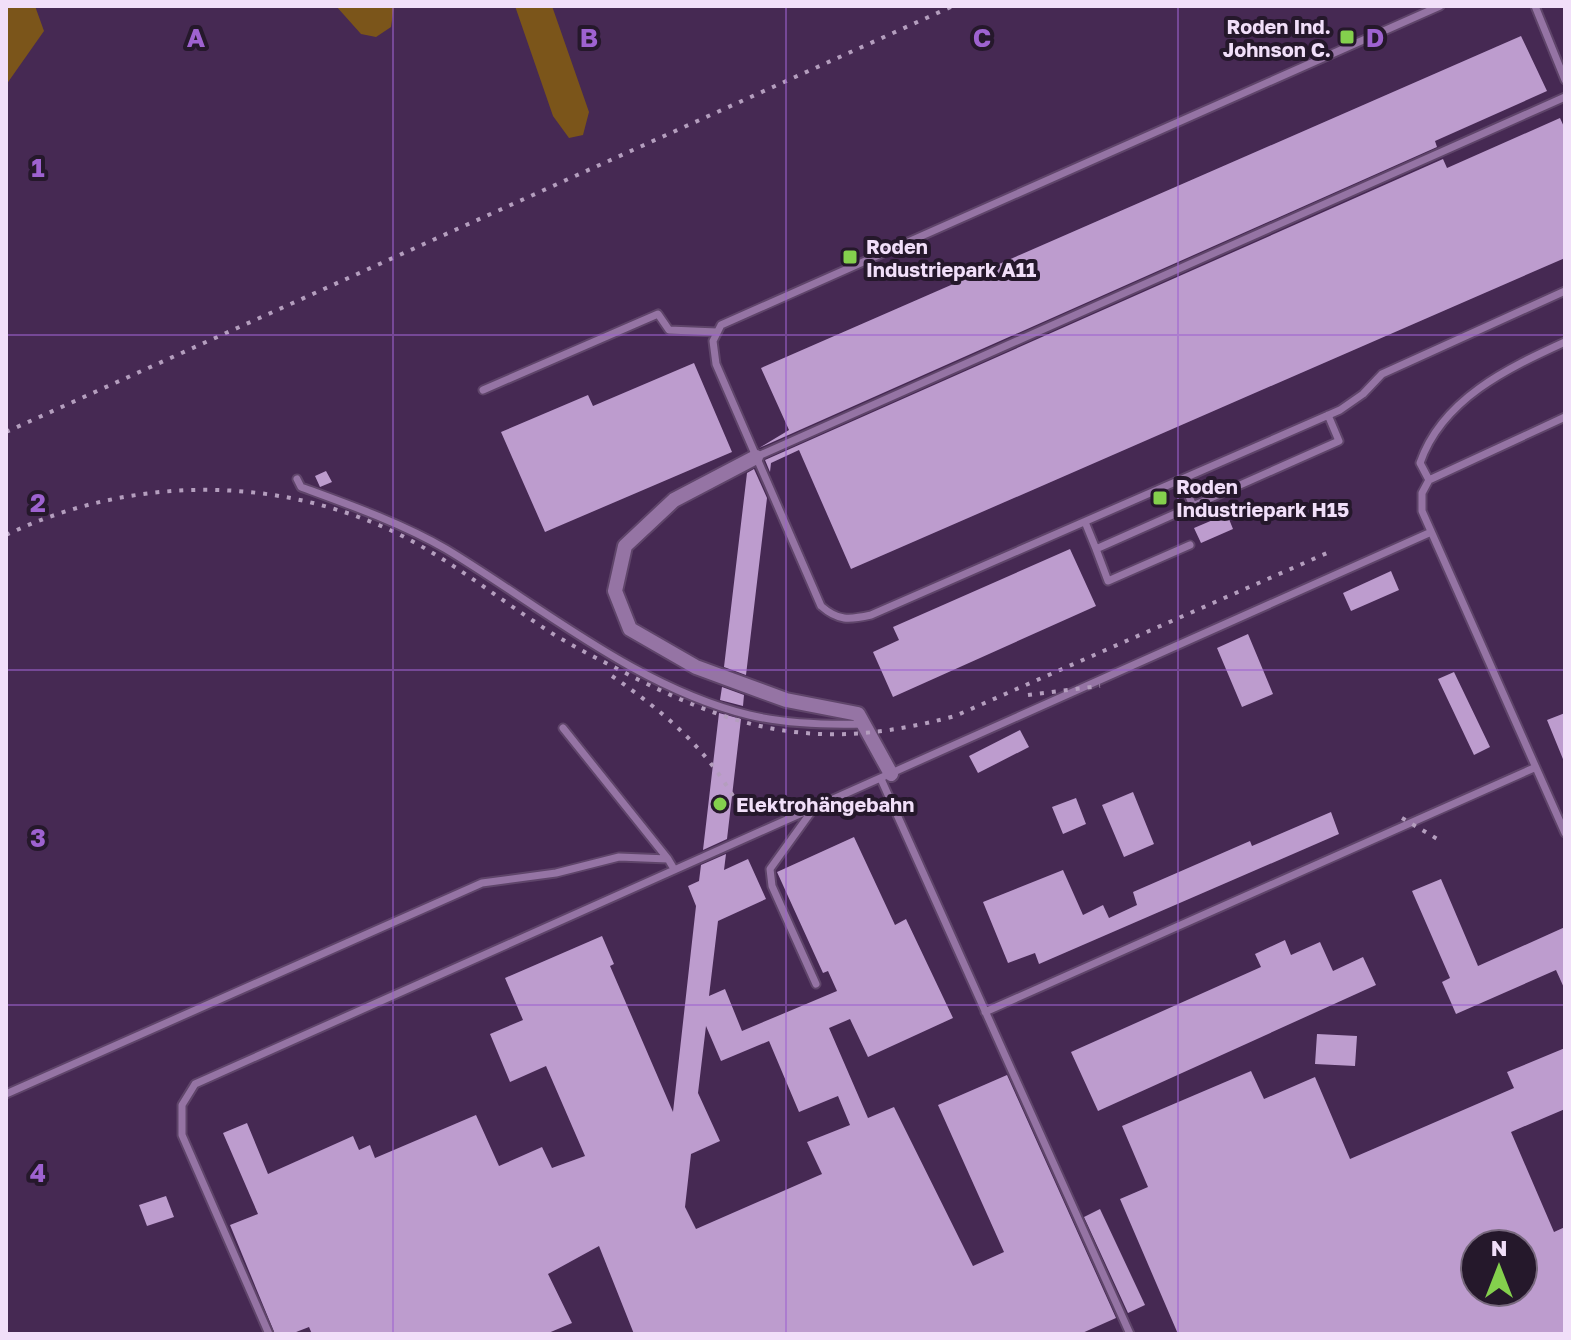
<svg xmlns="http://www.w3.org/2000/svg" width="1571" height="1340" viewBox="0 0 1571 1340" font-family="'Golos Text',sans-serif">
	<style>
		.green { fill: #7b551a }
		.building { fill: #bd9cce; fill-rule: evenodd }
		.lines { fill: none; stroke-linecap: round; stroke-linejoin: round }
		.service-casing { stroke: #5f456a; stroke-width: 11 }
		.minor-casing { stroke: #5f456a; stroke-width: 18 }
		.service { stroke: #9574a4; stroke-width: 7 }
		.minor { stroke: #9574a4; stroke-width: 14 }
		.rail { stroke: #b49ebe; stroke-width: 4; stroke-dasharray: 4 8; stroke-linecap: butt }
		.grid { fill: none; stroke: #9e62d0; stroke-width: 2; stroke-opacity: 0.55 }
		.poi-dot { fill: #84d04d; stroke: #25182b; stroke-width: 3 }
		.labels { text-anchor: middle; dominant-baseline: central; stroke-width: 8; stroke-linejoin: round; paint-order: stroke }
		.poi-label { font-size: 20px; font-weight: bold; fill: #f1dff9; stroke: #25182b; text-anchor: start }
		.grid-label { font-size: 26px; text-anchor: middle; font-weight: bold; fill: #9e62d0; stroke: #25182b; stroke-width: 8; stroke-linejoin: round; paint-order: stroke }
	</style>
	<rect width="100%" height="100%" fill="#462953"/>
	<path class="green" d="M6 6H35L44 31 6 85Z
		M336 6H394L391 27 376 37 361 34Z
		M515 6H552L589 112 583 135 569 138 553 116Z"/>
	<path class="building" d="M1521 36 1547 91 1435 141 1437 147 759 448 789 430 761 368Z
		M1560 118 1565 129V258L851 569 799 450 771 463 770 472 765 460 1443 159 1447 168Z
		M694 363 732 452 545 532 501 432 588 395 593 406Z
		M754 469 767 498 746 675 724 667 747 473Z
		M326 471 332 482 320 487 315 476Z
		M1227 514 1233 529 1201 543 1194 528Z
		M1070 549 1096 606 893 697 873 652 899 640 893 627Z
		M1391 571 1399 590 1351 611 1343 593Z
		M1248 634 1273 694 1242 707 1217 648Z
		M1454 672 1490 747 1474 755 1438 679Z
		M722 687 744 695 743 706 720 700Z
		M719 713 741 719 727 839 703 850Z
		M1565 713V764L1547 720Z
		M1020 730 1029 747 978 773 969 756Z
		M1133 792 1154 844 1124 857 1102 805Z
		M1076 798 1086 824 1063 834 1052 807Z
		M1331 812 1339 834 1039 964 1035 953 1008 963 983 902 1063 870 1083 915 1103 905 1109 918 1137 905 1133 892 1250 841 1252 846Z
		M854 837 895 925 906 919 953 1018 868 1057 850 1019 829 1028 868 1118 894 1107 973 1266 1004 1252 938 1105 1007 1075 1116 1318 1080 1334H634L599 1246 548 1274 572 1323 546 1334H312L309 1327 291 1334H275L230 1225 258 1214 223 1133 247 1123 268 1174 353 1136 359 1150 370 1145 375 1158 476 1115 499 1166 542 1147 552 1168 585 1156 546 1066 510 1082 490 1034 523 1020 505 978 602 936 614 964 610 966 673 1112 696 906 688 886 699 881 701 865 726 854 724 870 748 859 766 899 718 921 709 996 725 989 742 1031 837 991 828 971 823 973 777 872ZM706 1026 721 1061 769 1041 799 1112 838 1096 850 1125 807 1142 822 1174 696 1229 685 1207 691 1154 720 1141 698 1093Z
		M1441 879 1478 966 1565 927V990L1556 970 1456 1014 1442 982 1450 978 1412 891Z
		M1285 940 1291 955 1320 942 1333 971 1363 957 1376 985 1098 1111 1071 1052 1261 967 1255 954Z
		M1317 1034 1357 1036 1355 1066 1315 1064Z
		M1565 1048V1109L1511 1132 1554 1232 1565 1227V1334H1178L1120 1199 1148 1187 1122 1126 1251 1071 1264 1099 1315 1077 1350 1159 1514 1088 1507 1072ZM1475 1244H1523V1292H1475Z
		M166 1196 174 1217 147 1226 139 1205Z
		M1100 1209 1145 1305 1128 1313 1084 1217Z"/>
	<g class="lines">
		<g class="service-casing">
			<path id="service" d="M1440 6 721 325 713 341 716 364 821 606C838 621 849 620 871 615L1340 410 1363 394 1382 374 1565 291
				M1535 6 1565 80
				M483 390 658 314 669 330 717 332
				M1565 417 1429 480 1422 493V511L1565 833
				M756 457 1565 97
				M297 479 301 487C350 505 401 523 446 549 542 607 638 688 749 715 786 724 826 725 864 724
				M1182 479 1193 506
				M1429 480 1420 463C1442 399 1508 368 1565 342
				M1085 522 1096 549 1339 441 1328 415
				M1096 549 1108 581 1190 545
				M563 728 668 859
				M881 779 1130 1334
				M814 808 770 869 772 886 816 984
				M985 1012 1534 768
				M6 1094 482 883 556 873 619 857 668 859 674 869
				M269 1334 182 1135V1105L195 1084 1429 533"/>
		</g>
		<g class="minor-casing">
			<path id="minor" d="M756 457 674 500 625 546 615 591 630 629 696 667 786 700 858 714 891 774"/>
		</g>
		<use href="#service" class="service"/>
		<use href="#minor" class="minor"/>
		<path class="rail" d="M6 432 953 6
			M6 535C123 479 261 474 381 526 437 550 485 589 535 622 566 644 601 660 635 678 750 736 829 750 955 716L1327 553
			M612 676C664 712 708 749 738 805
			M1028 695 1100 686
			M1402 818 1439 840"/>
	</g>
	<path class="grid" d="M393 6V1334M786 6V1334M1178 6V1334M6 335H1565M6 670H1565M6 1005H1565"/>
	<g class="poi-dot">
		<rect x="1339" y="29" width="16" height="16" rx="4"/>
		<rect x="842" y="249" width="16" height="16" rx="4"/>
		<rect x="1152" y="490" width="16" height="16" rx="4"/>
		<circle cx="720" cy="804" r="8"/>
	</g>
	<g class="labels">
		<g class="poi-label">
			<text x="1331" y="26" text-anchor="end">Roden Ind.<tspan x="1331" dy="23">Johnson C.</tspan></text>
			<text x="866" y="246">Roden<tspan x="866" dy="23">Industriepark A11</tspan></text>
			<text x="1176" y="486">Roden<tspan x="1176" dy="23">Industriepark H15</tspan></text>
			<text x="736" y="804">Elektrohängebahn</text>
		</g>
	</g>
	<g class="grid-label">
		<text x="196" y="47">A</text>
		<text x="589" y="47">B</text>
		<text x="982" y="47">C</text>
		<text x="1375" y="47">D</text>
		<text x="38" y="177">1</text>
		<text x="38" y="512">2</text>
		<text x="38" y="847">3</text>
		<text x="38" y="1182">4</text>
	</g>
	<rect width="1571" height="1340" fill="none" stroke="#f1dff9" stroke-width="16"/>
	<g transform="translate(1499 1268)"><circle r="38" fill="#25182b" stroke="#77687d" stroke-width="2"/>
	<path d="M0-6L14 30L0 20L-14 30Z" fill="#84d04d"/>
	<text y="-12" font-size="22" font-weight="bold" text-anchor="middle" fill="#f1dff9">N</text>
	</g>
</svg>
